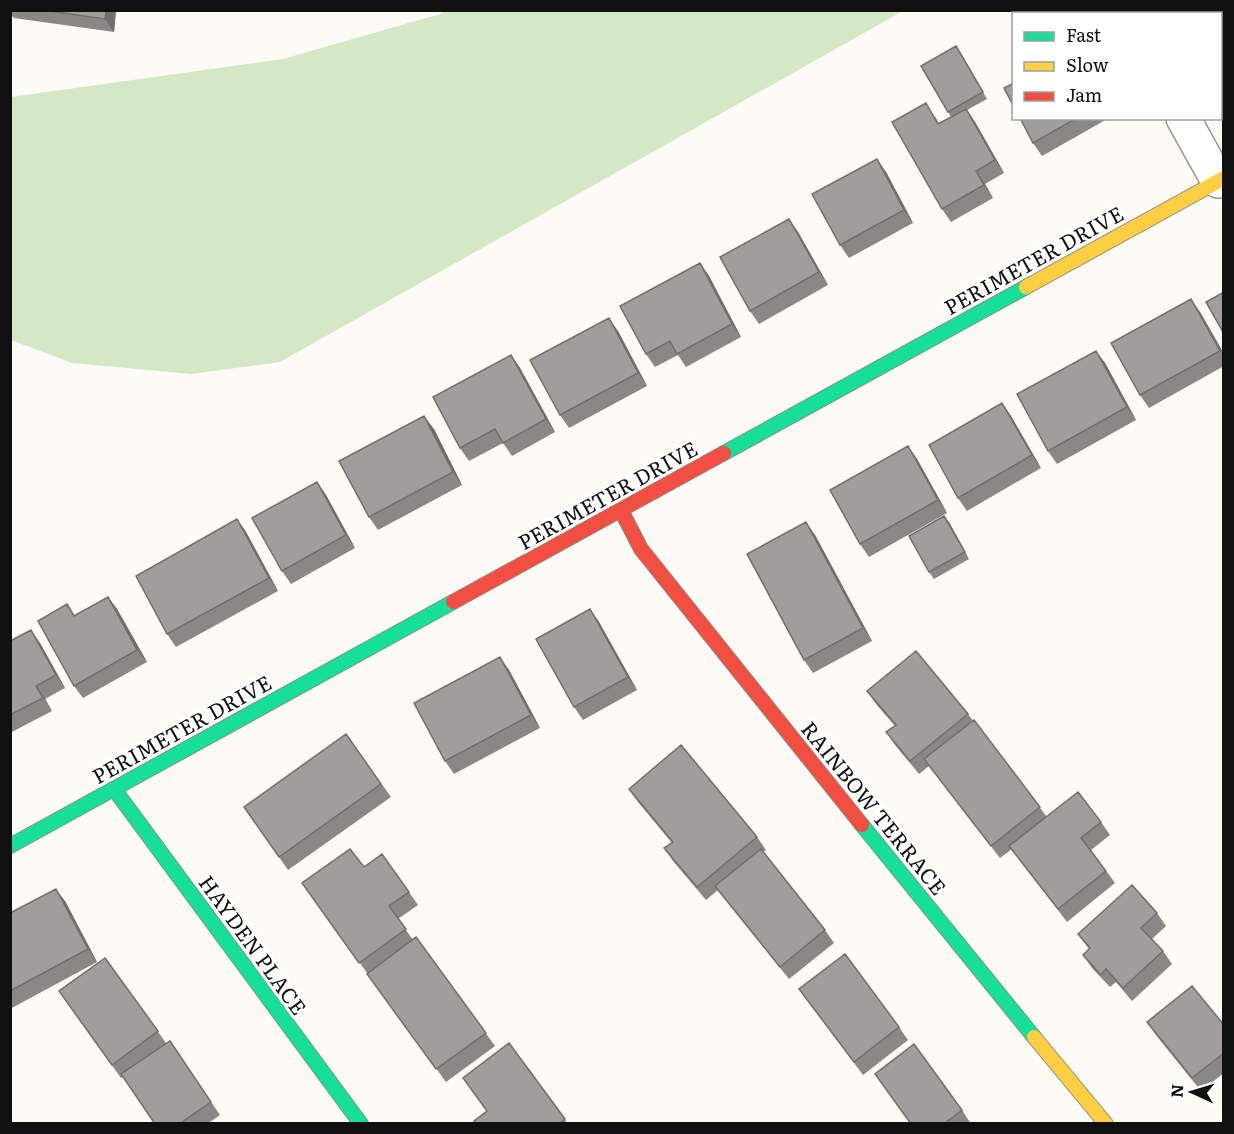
<svg xmlns="http://www.w3.org/2000/svg" width="1234" height="1134" viewBox="0 0 1234 1134" font-family="Literata,serif">
	<style>
		.forest { fill: #d5e8c6 }
		.lines { fill: none; stroke-linecap: round; stroke-linejoin: round }
		.street-casing { stroke: #969694; stroke-width: 36 }
		.fast-casing { stroke: #8d8c8a; stroke-width: 16 }
		.slow-casing { stroke: #8d8c8a; stroke-width: 16 }
		.jam-casing { stroke: #8d8c8a; stroke-width: 16 }
		.street { stroke: #fffefe; stroke-width: 33 }
		.fast { stroke: #16e098; stroke-width: 14 }
		.slow { stroke: #ffcf43; stroke-width: 14 }
		.jam { stroke: #f24e42; stroke-width: 14 }
		.wall { fill: #8a8885 }
		.shaded-wall { fill: #706f6c }
		.building { fill: #a09e9b; stroke: #706f6c; stroke-width: 1.5 }
		.labels { text-anchor: middle; dominant-baseline: central; stroke-width: 6; stroke-linejoin: round; paint-order: stroke }
		.street-label { font-size: 21px; fill: #101010; stroke: #fff }
	</style>
	<rect width="100%" height="100%" fill="#fcfbf6"/>
	<path class="forest" d="M442 11H903L280 362 191 374 72 363 11 340V97L283 59 440 14Z"/>
	<g class="lines">
		<g class="street-casing">
			<path id="street" d="M1123 10 1125 14
				M1183 118 1218 181"/>
		</g>
		<g class="fast-casing">
			<path id="fast" d="M724 453 1026 287
				M114 789 361 1124
				M862 825 1034 1037
				M10 846 453 602"/>
		</g>
		<g class="slow-casing">
			<path id="slow" d="M1026 287 1224 178
				M1034 1037 1106 1124"/>
		</g>
		<g class="jam-casing">
			<path id="jam" d="M621 510 641 549 862 825
				M453 602 724 453"/>
		</g>
		<use href="#street" class="street"/>
		<use href="#fast" class="fast"/>
		<use href="#slow" class="slow"/>
		<use href="#jam" class="jam"/>
	</g>
	<path class="wall" d="M10 10H116L114 32 14 18 10 14Z
		M1224 10V54L1221 56V14Z
		M960 52 987 99 967 110 975 122 1004 173 985 184 993 198 951 222 942 209 935 116 939 124 951 117 948 112Z
		M1020 118H1109L1042 156 1033 143Z
		M886 172 913 223 849 258 840 245Z
		M798 232 828 285 759 324 750 311Z
		M700 263 709 276 741 337 686 367 678 355 655 367 646 354Z
		M1200 312 1224 354V366L1149 408 1140 395Z
		M618 331 647 386 569 428 560 415Z
		M1096 351 1105 363 1136 420 1057 464 1048 451Z
		M511 355 520 368 555 432 512 456 503 443 469 461 460 448Z
		M1002 403 1011 416 1041 468 967 511 958 498Z
		M434 429 462 485 378 530 369 517Z
		M908 446 917 459 947 513 869 557 860 544Z
		M317 482 326 495 355 548 291 584 282 571Z
		M237 519 246 532 278 591 176 647 167 634Z
		M949 522 969 559 934 579 929 572Z
		M815 535 872 641 813 673 804 660Z
		M108 597 117 609 147 662 83 698 74 686 75 615Z
		M590 609 599 622 637 690 583 720 574 707Z
		M10 638 12 640 40 643 65 688 45 699 52 711 10 733Z
		M509 670 540 728 454 774 445 761Z
		M867 691 968 714 1047 817 1101 822 1110 835 1091 850 1115 883 1067 922 1012 849 1000 858 929 766 919 774 895 745 886 732 895 726 876 704Z
		M346 734 391 797 288 870 244 807Z
		M629 789 757 837 766 850 763 852 825 930 834 943 789 979 718 890 706 900 673 861 664 848 672 843 638 802Z
		M382 854 418 905 398 919 413 940 416 937 495 1046 446 1082 302 883 364 867Z
		M65 901 97 962 10 1009V913Z
		M1157 913 1166 926 1152 939 1163 951 1172 964 1132 1001 1116 982 1110 987 1092 968 1083 955 1089 949 1078 934Z
		M105 958 166 1043 170 1041 220 1115 207 1124H155L123 1077 121 1078 59 991Z
		M799 989 899 1027 908 1040 863 1075Z
		M1147 1022 1224 1025V1073L1201 1091 1156 1035Z
		M509 1043 568 1124H476L487 1112Z
		M962 1110 971 1124H910Z"/>
	<path class="shaded-wall" d="M106 10H116L114 32 105 19Z
		M966 109 975 122 1004 173 995 160Z
		M877 159 886 172 913 223 904 210Z
		M976 171 985 184 993 198 984 185Z
		M789 219 798 232 828 285 819 272Z
		M700 263 709 276 741 337 732 324Z
		M1191 299 1200 312 1224 354V356Z
		M609 318 618 331 647 386 638 373Z
		M1096 351 1105 363 1136 420 1127 407Z
		M511 355 520 368 555 432 546 419Z
		M1002 403 1011 416 1041 468 1032 455Z
		M424 416 434 429 462 485 453 472Z
		M908 446 917 459 947 513 938 500Z
		M317 482 326 495 355 548 346 535Z
		M944 516 949 522 969 559 965 552Z
		M237 519 246 532 278 591 269 578Z
		M806 522 815 535 872 641 863 628Z
		M108 597 117 609 147 662 137 650Z
		M590 609 599 622 637 690 628 677Z
		M31 630 40 643 65 688 56 675Z
		M500 657 509 670 540 728 531 715Z
		M36 686 45 699 52 711 43 698Z
		M56 889 65 901 97 962 88 949Z"/>
	<path class="building" d="M42 10H106L105 19Z
		M1191 10H1224V36L1221 38V14H1193Z
		M956 46 983 92 948 112 921 66Z
		M1014 83V107L1004 88Z
		M926 103 938 124 966 109 995 160 976 171 984 185 942 209 892 122Z
		M1020 118H1077L1033 143Z
		M877 159 904 210 840 245 812 194Z
		M789 219 819 272 750 311 720 257Z
		M700 263 732 324 677 354 670 341 646 354 620 306Z
		M1224 292V334L1206 302Z
		M1191 299 1220 351 1140 395 1111 343Z
		M609 318 638 373 560 415 530 360Z
		M1096 351 1127 407 1048 451 1017 394Z
		M511 355 546 419 503 443 495 429 460 448 433 397Z
		M1002 403 1032 455 958 498 929 445Z
		M424 416 453 472 369 517 339 461Z
		M908 446 938 500 860 544 830 490Z
		M317 482 346 535 282 571 252 518Z
		M944 516 965 552 929 572 909 536Z
		M237 519 269 578 167 634 136 576Z
		M806 522 863 628 804 660 747 554Z
		M108 597 137 650 74 686 38 621 67 604 74 616Z
		M590 609 628 677 574 707 536 639Z
		M31 630 56 675 36 686 43 698 10 715V641Z
		M916 651 968 714 910 761 886 732 896 725 867 691Z
		M500 657 531 715 445 761 414 703Z
		M974 720 1040 807 991 846 924 759Z
		M346 734 381 784 279 857 244 807Z
		M681 745 757 837 697 887 664 848 673 842 629 789Z
		M1078 792 1101 822 1081 838 1106 871 1058 909 1009 846Z
		M350 849 364 867 382 854 409 892 389 906 406 929 359 963 302 883Z
		M761 849 825 930 780 967 715 886Z
		M1132 885 1157 913 1141 928 1163 951 1123 988 1106 969 1101 975 1083 955 1090 948 1078 934Z
		M56 889 88 949 10 991V913Z
		M416 937 486 1033 436 1069 367 974Z
		M845 954 899 1027 854 1062 799 989Z
		M105 958 158 1031 112 1065 59 991Z
		M1192 986 1224 1025V1053L1192 1078 1147 1022Z
		M170 1041 211 1102 179 1124H155L121 1074Z
		M509 1043 565 1119 559 1124H476L474 1121 487 1111 463 1078Z
		M914 1044 962 1110 944 1124H911L875 1074Z"/>
	<g class="labels">
		<g class="street-label">
			<text transform="translate(1033 259) rotate(-29)">PERIMETER DRIVE</text>
			<text transform="translate(607 494) rotate(-29)">PERIMETER DRIVE</text>
			<text transform="translate(181 728) rotate(-29)">PERIMETER DRIVE</text>
			<text transform="translate(875 807) rotate(51)">RAINBOW TERRACE</text>
			<text transform="translate(254 944) rotate(54)">HAYDEN PLACE</text>
		</g>
	</g>
	<rect width="1234" height="1134" fill="none" stroke="#101010" stroke-width="24"/>
	<rect x="1012" y="12" width="210" height="108" fill="#ffffff" stroke="#9f9f9f" stroke-width="1.5"/>
	<rect x="1024" y="32" width="30" height="9" fill="#16e098" stroke="#9f9f9f" stroke-width="1.5"/>
	<text x="1066" y="42" font-size="18" fill="#101010">Fast</text>
	<rect x="1024" y="62" width="30" height="9" fill="#ffcf43" stroke="#9f9f9f" stroke-width="1.5"/>
	<text x="1066" y="72" font-size="18" fill="#101010">Slow</text>
	<rect x="1024" y="92" width="30" height="9" fill="#f24e42" stroke="#9f9f9f" stroke-width="1.5"/>
	<text x="1066" y="102" font-size="18" fill="#101010">Jam</text>
	<g transform="translate(1192 1092) rotate(274)" stroke="#ffffff" stroke-width="4.5" paint-order="stroke">
	<path d="M0-4.5L10 22L0 15L-10 22Z" fill="#101010"/>
	<text y="-9" font-size="16" font-weight="bold" text-anchor="middle" fill="#101010">N</text>
	</g>
</svg>
